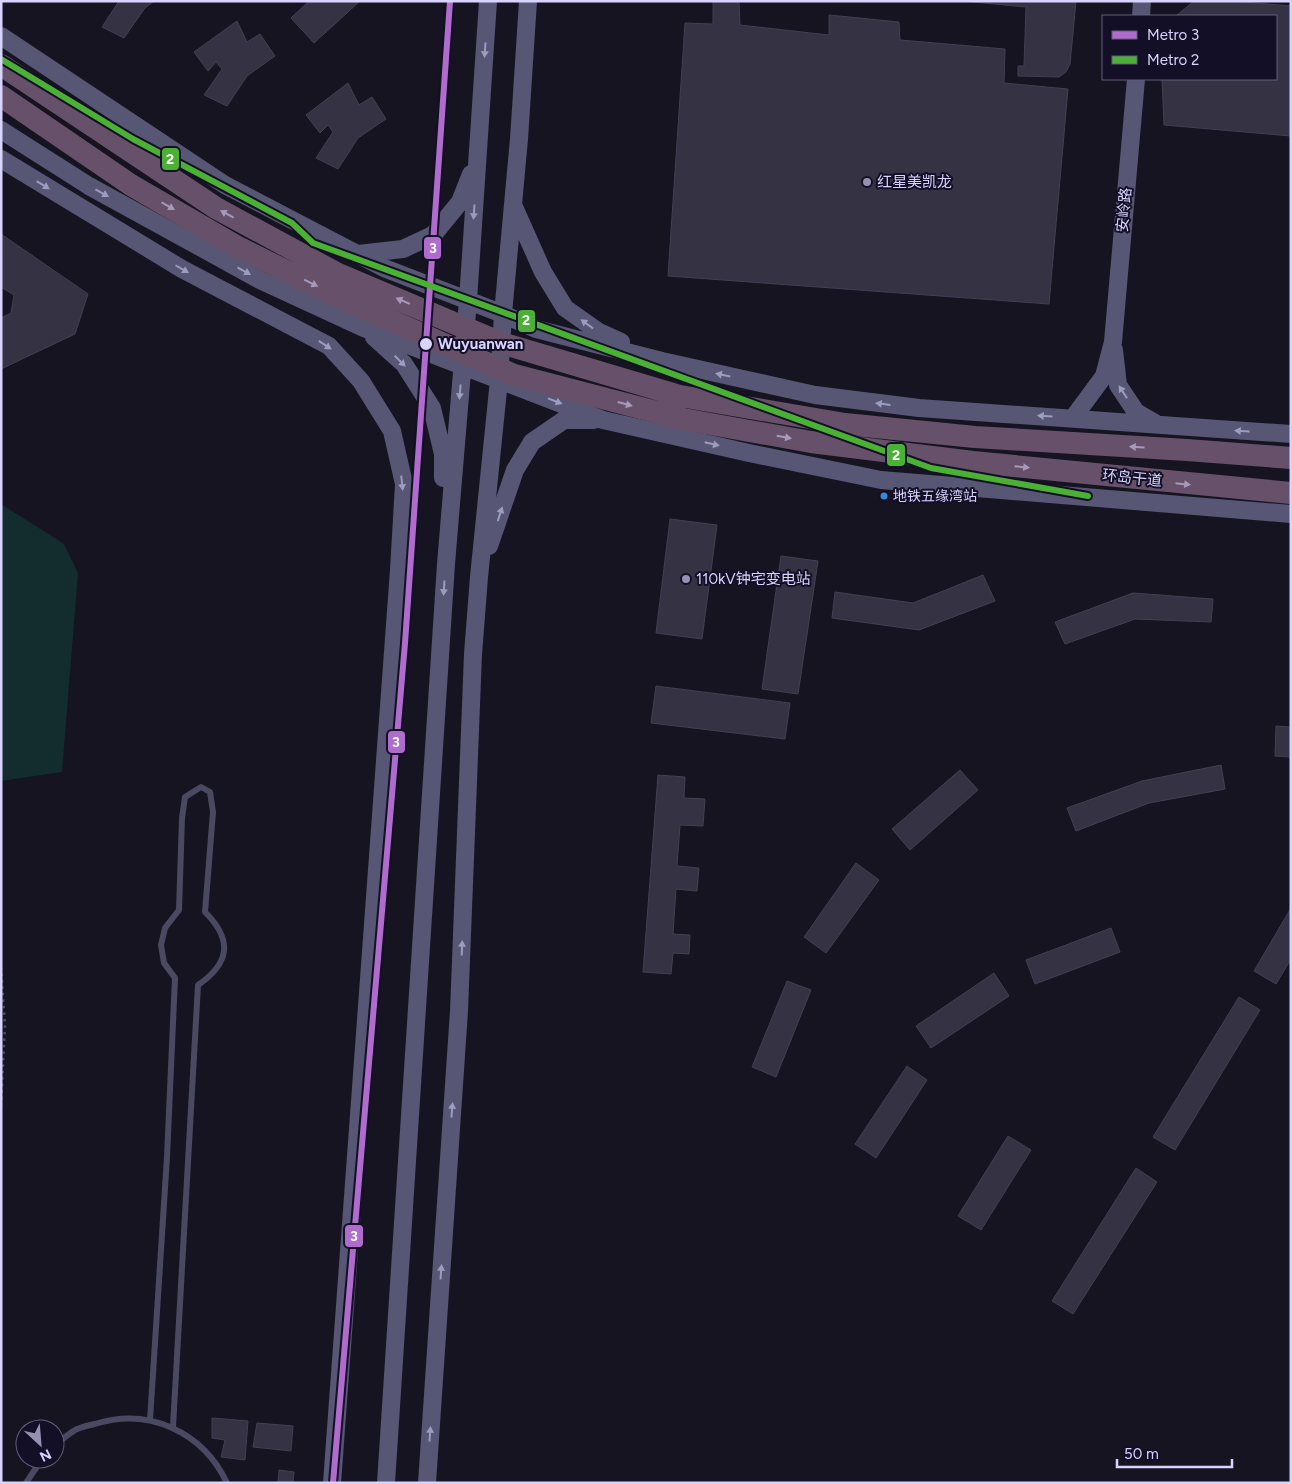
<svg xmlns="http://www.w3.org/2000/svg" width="1292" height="1484" viewBox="0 0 1292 1484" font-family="Figtree,'Noto Sans SC',sans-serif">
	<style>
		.green { fill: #132c2d }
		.building { fill: #343243; stroke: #433f54 }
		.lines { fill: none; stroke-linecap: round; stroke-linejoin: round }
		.path { stroke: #44505f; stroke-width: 2.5; stroke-dasharray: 2.5 4; stroke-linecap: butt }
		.lane { stroke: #4a4962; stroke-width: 6 }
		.secondary { stroke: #575674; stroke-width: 18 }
		.highway { stroke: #67516a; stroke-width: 22 }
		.metro-1-casing { stroke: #130f26; stroke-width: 10 }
		.metro-2-casing { stroke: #130f26; stroke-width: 10 }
		.metro-1 { stroke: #b06ccc; stroke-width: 6 }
		.metro-2 { stroke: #4bb134; stroke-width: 6 }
		.oneway { fill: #9e9bc0 }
		.oneway2 { fill: #a699bc }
		.poi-dot { fill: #9591b1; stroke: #130f26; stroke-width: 2 }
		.stop-dot { fill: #d9d4ff; stroke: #130f26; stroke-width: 2 }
		.bus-dot { fill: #338bd7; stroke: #130f26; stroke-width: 2 }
		.labels { text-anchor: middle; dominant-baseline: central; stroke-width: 4; stroke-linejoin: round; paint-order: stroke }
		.bus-label { font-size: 14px; fill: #d9d4ff; stroke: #130f26; text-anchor: start }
		.poi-label { font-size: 15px; fill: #d9d4ff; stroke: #130f26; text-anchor: start }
		.street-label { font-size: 15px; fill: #d9d4ff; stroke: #130f26 }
		.stop-label { font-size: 15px; font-weight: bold; fill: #d9d4ff; stroke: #130f26; text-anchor: start }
		.line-badge { stroke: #130f26; stroke-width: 2 }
		.badge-label { font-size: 14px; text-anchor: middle; font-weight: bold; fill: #fff }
	</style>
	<rect width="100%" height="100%" fill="#161421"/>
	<path class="green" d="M1 504 64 544 78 573 62 772 1 781Z"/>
	<path class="building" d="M119 1H154L145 8 124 38 102 27Z
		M309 1H360L314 43 291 18Z
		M713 1 739 2 740 25 829 35V15L899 22 900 40 1005 49 1004 83 1068 89 1049 304 668 276 685 23 713 24Z
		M962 1H1076L1070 64 1066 72 1059 77 1018 76V66H1024L1026 7Z
		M1194 1H1232L1291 6V136L1164 125 1162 79H1276V16H1176Z
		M237 21 247 42 260 34 275 56 247 76 227 106 204 95 222 69 216 62 208 71 194 52Z
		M348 83 359 105 372 97 386 119 358 138 338 169 316 158 333 132 328 125 320 133 306 115Z
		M1 234 88 294 75 334 1 369V318L11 313 14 295 1 287Z
		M670 519 717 525 702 639 656 633Z
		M781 556 818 561 798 694 762 689Z
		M983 575 995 601 919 630 832 618 835 592 913 603Z
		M1133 593 1213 599 1211 622 1135 619 1065 644 1055 622Z
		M656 686 790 703 785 739 651 723Z
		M1276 726 1291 727V757L1275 756Z
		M1221 765 1225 789 1149 803 1076 831 1067 808 1142 781Z
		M960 770 978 790 910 850 892 829Z
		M658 775 685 777 684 798 705 799 703 826 680 825 677 866 699 868 697 891 676 889 673 934 690 935 689 954 673 953 671 974 643 972Z
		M856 863 879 880 826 953 804 937Z
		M1291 908V959L1276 984 1254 971Z
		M1111 928 1120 952 1035 984 1026 960Z
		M994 973 1009 996 931 1048 916 1026Z
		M787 981 811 990 776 1077 752 1067Z
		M1239 997 1260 1010 1175 1150 1153 1137Z
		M907 1066 927 1080 876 1158 855 1144Z
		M1008 1136 1031 1150 981 1230 958 1216Z
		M1136 1168 1157 1182 1073 1314 1052 1301Z
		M212 1418 248 1421 245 1460 221 1457 225 1440 212 1438Z
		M257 1423 293 1426 291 1451 253 1447Z
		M279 1470 294 1472 293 1483H278Z"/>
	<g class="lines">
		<path class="path" d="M1 967 5 1025 1 1106"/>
		<path class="lane" d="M150 1420 167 1157 175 978 164 963 161 945 165 928 179 910 182 818 185 797 201 787 210 792 213 812 205 912C233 940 230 963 198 985L173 1427
			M55 1445C62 1440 69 1433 77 1429 82 1427 89 1425 95 1424 149 1407 203 1432 227 1483
			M26 1483 42 1459"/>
		<path class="secondary" d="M1141 16 1142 1
			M1 36 225 185 384 268 503 314 536 329 662 361 815 395 919 408 1291 434
			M1 130 89 186 260 280 364 328 603 420 749 453 881 480 1291 514
			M1 159 182 269 329 346 361 381 392 431 404 484 399 570 332 1483
			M514 207 543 272 565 308 599 332 621 342
			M358 254 403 249 433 235 460 202 471 174
			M374 337 404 364 432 408 443 454V478
			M1114 350 1118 385 1136 412 1155 423
			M1073 418 1104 376 1113 342 1136 79
			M489 546 515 470 532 442 564 420H594
			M386 1483 446 564 468 300 488 1
			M427 1483 459 1011 473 654 479 577 499 380 503 314 519 139 528 1"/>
		<path class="highway" d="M1 65 216 208 338 274 501 343 680 396 845 424 975 437 1187 450 1291 458
			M1 96 131 185 236 246 336 296 514 375 683 419 811 442 973 462 1291 493"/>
		<g class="metro-1-casing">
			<path id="metro-1" d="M333 1483 405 643 450 1"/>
		</g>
		<g class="metro-2-casing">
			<path id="metro-2" d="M1 59 133 139 292 223 313 243 931 468 1088 496"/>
		</g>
		<use href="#metro-1" class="metro-1"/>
		<use href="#metro-2" class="metro-2"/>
	</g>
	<defs><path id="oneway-solid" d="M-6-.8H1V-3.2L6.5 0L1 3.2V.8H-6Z" transform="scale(1.25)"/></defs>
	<g class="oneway">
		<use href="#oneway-solid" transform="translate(485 50) rotate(94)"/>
		<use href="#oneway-solid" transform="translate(43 185) rotate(31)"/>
		<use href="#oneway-solid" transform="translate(102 193) rotate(29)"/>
		<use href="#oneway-solid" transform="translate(474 212) rotate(94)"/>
		<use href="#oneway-solid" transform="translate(182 269) rotate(30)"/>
		<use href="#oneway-solid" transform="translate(244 271) rotate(29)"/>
		<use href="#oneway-solid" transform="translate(587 324) rotate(-144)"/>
		<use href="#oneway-solid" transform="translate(325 345) rotate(33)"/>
		<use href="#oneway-solid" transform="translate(400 361) rotate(45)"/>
		<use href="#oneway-solid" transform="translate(723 375) rotate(-168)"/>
		<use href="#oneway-solid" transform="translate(460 392) rotate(95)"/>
		<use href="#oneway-solid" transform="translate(1123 392) rotate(-123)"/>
		<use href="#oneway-solid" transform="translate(555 401) rotate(21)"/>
		<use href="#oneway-solid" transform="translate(883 404) rotate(-173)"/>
		<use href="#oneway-solid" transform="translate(1045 416) rotate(-176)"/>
		<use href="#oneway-solid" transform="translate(1242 431) rotate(-176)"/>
		<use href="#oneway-solid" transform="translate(712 444) rotate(13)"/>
		<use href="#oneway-solid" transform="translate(402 483) rotate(84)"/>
		<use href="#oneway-solid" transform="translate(500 514) rotate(-72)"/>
		<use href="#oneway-solid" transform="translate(444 588) rotate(94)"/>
		<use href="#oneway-solid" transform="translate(462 948) rotate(-88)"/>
		<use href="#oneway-solid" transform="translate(452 1110) rotate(-86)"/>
		<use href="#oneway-solid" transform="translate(441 1272) rotate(-86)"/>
		<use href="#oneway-solid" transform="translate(430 1434) rotate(-86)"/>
	</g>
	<g class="oneway2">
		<use href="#oneway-solid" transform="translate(168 206) rotate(30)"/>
		<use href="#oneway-solid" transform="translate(227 214) rotate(-152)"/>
		<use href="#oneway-solid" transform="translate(311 283) rotate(26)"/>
		<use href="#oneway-solid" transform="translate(403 301) rotate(-157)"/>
		<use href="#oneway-solid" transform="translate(625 404) rotate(15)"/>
		<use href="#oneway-solid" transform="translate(784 437) rotate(10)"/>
		<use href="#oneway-solid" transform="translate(1137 447) rotate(-177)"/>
		<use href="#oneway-solid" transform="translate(1022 467) rotate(6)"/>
		<use href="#oneway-solid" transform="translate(1183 484) rotate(6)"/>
	</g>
	<g class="poi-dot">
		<circle cx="867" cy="182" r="5"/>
		<circle cx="686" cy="579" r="5"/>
	</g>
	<circle class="stop-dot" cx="426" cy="344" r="7"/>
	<circle class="bus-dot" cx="884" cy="496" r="4.5"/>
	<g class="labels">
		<g class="bus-label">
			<text x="893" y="496">地铁五缘湾站</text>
		</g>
		<g class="poi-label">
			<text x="877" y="182">红星美凯龙</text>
			<text x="696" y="579">110kV钟宅变电站</text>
		</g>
		<g class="street-label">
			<text transform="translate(1124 210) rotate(-85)">安岭路</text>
			<text transform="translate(1132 478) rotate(6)">环岛干道</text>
		</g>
		<g class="stop-label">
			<text x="438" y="344">Wuyuanwan</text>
		</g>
	</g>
	<g class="line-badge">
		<rect x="161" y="147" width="19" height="24" rx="5" fill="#4bb134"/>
		<rect x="423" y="236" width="19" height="24" rx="5" fill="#b06ccc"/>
		<rect x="517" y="309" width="19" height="24" rx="5" fill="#4bb134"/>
		<rect x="886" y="443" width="20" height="24" rx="5" fill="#4bb134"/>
		<rect x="387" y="730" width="19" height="24" rx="5" fill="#b06ccc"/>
		<rect x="344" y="1224" width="20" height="24" rx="5" fill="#b06ccc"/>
	</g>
	<g class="badge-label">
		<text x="170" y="164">2</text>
		<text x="433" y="253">3</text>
		<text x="526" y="325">2</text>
		<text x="896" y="460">2</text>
		<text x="396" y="747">3</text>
		<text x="354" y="1241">3</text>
	</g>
	<rect width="1292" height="1484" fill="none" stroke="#d9d4ff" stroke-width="5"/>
	<rect x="1102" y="15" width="175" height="65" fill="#130f26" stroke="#625e7d"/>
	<rect x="1112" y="31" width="25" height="8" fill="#b06ccc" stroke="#625e7d"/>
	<text x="1147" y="40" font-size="15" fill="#d9d4ff">Metro 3</text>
	<rect x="1112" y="56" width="25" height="8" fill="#4bb134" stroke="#625e7d"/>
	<text x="1147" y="65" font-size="15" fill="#d9d4ff">Metro 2</text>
	<g transform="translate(40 1444) rotate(154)"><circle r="24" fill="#130f26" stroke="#625e7d"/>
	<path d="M0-4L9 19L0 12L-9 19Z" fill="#9591b1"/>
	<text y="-8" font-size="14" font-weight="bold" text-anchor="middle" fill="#d9d4ff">N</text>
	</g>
	<path d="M1117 1459v8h115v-8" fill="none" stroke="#d9d4ff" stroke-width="2.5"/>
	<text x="1124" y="1459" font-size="15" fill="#d9d4ff" stroke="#130f26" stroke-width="4" paint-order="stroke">50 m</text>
</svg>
